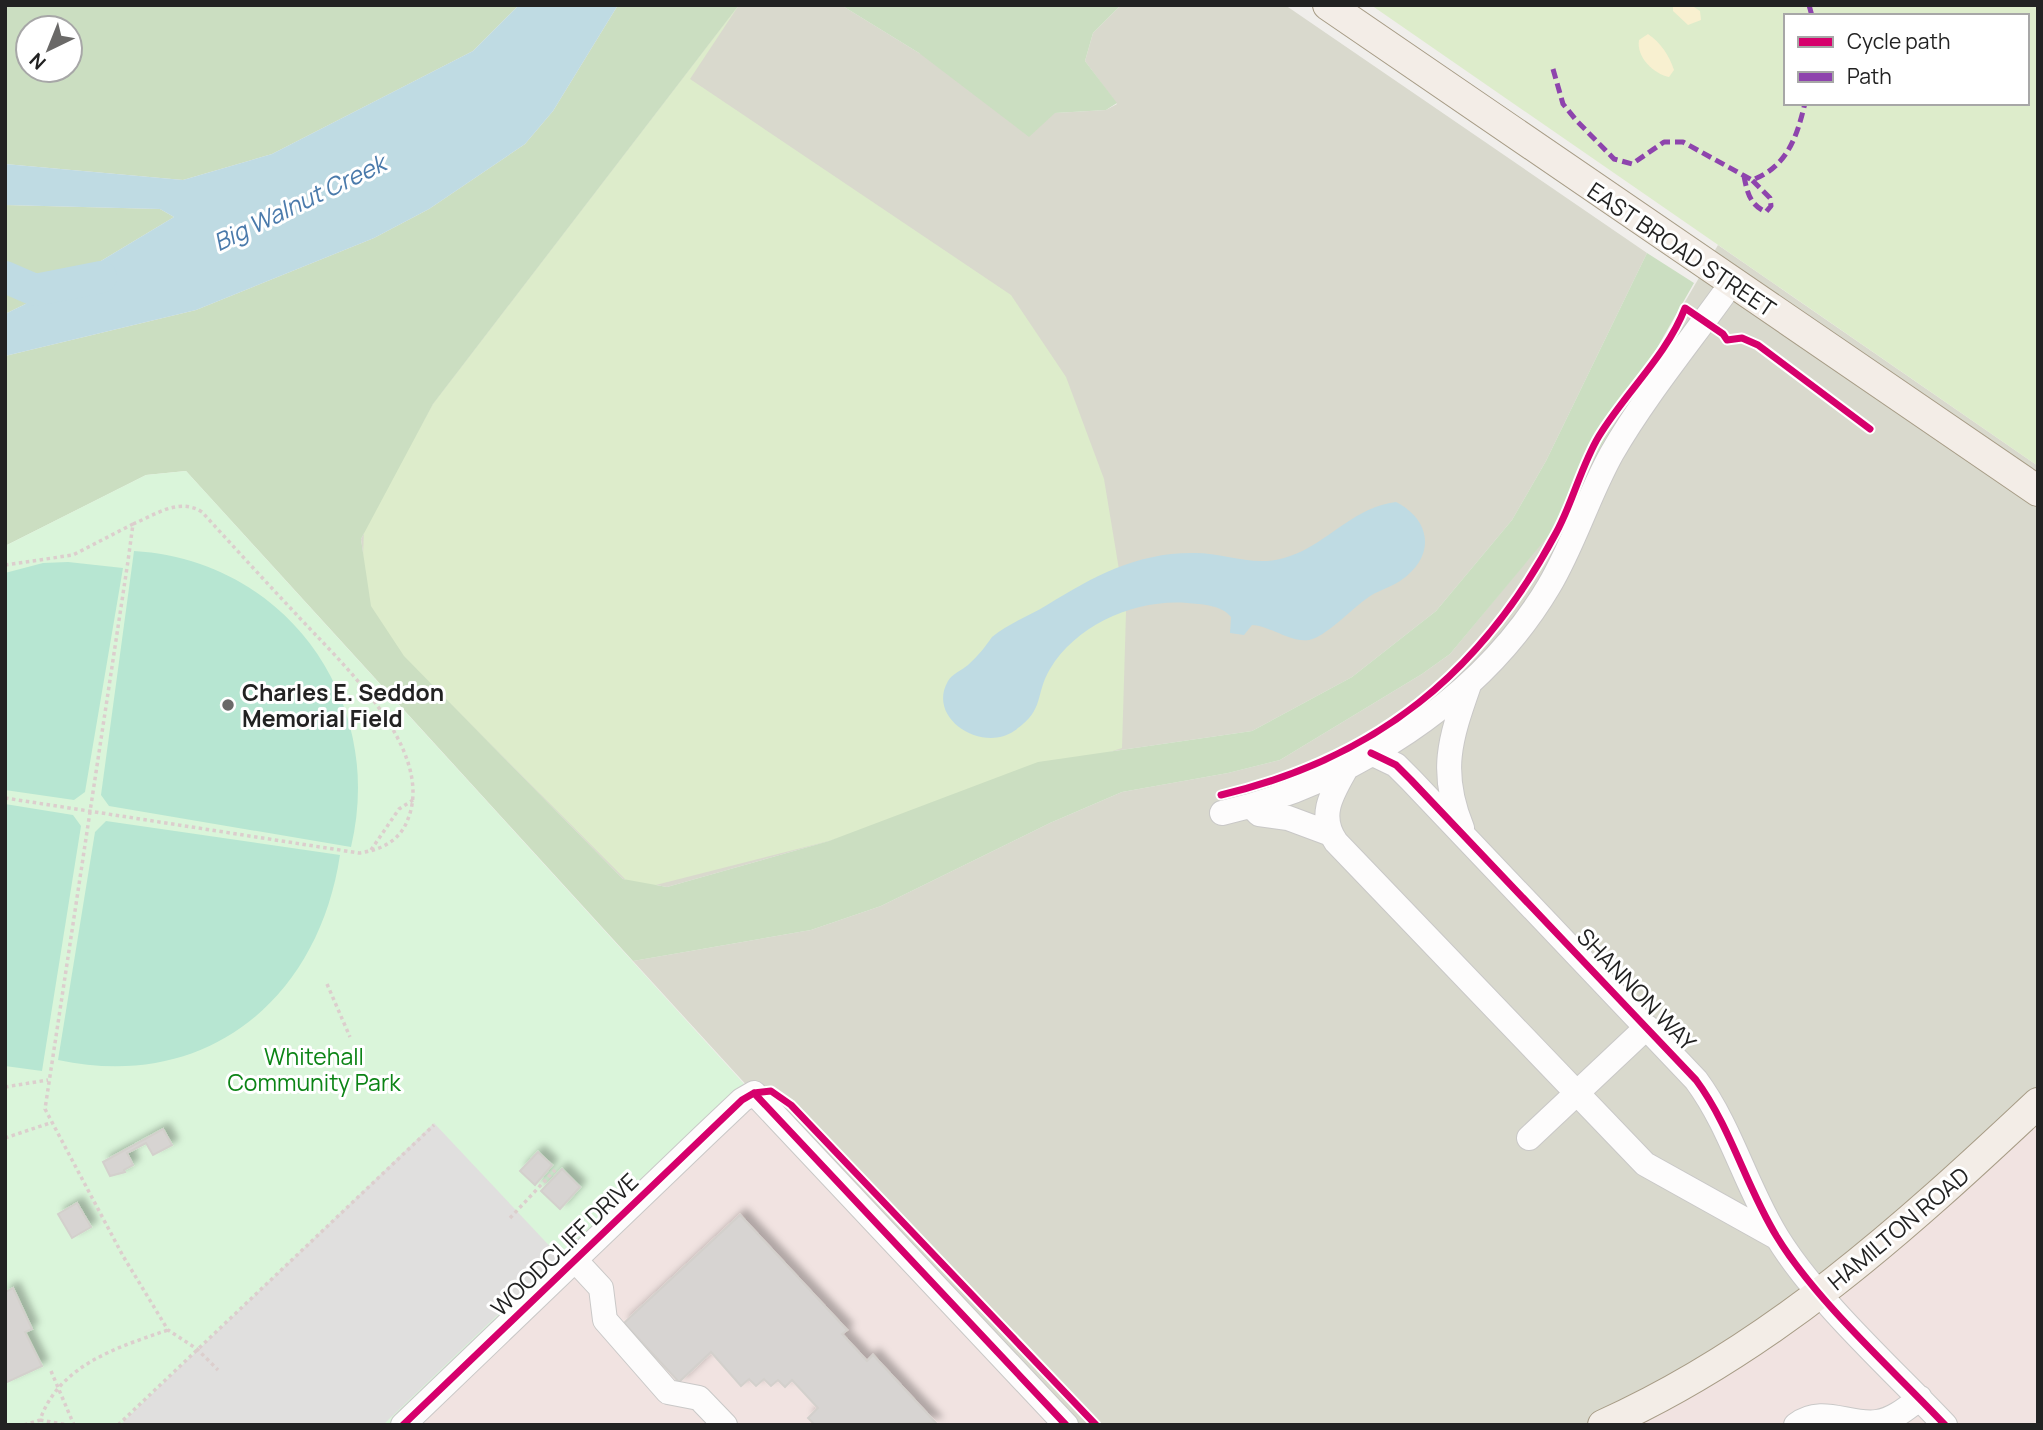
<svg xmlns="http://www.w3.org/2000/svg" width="2043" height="1430" viewBox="0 0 2043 1430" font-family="Manrope,sans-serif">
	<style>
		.commercial { fill: #f1e3e1 }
		.construction { fill: #d9d9cd }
		.grass { fill: #ddeccb; fill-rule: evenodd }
		.forest { fill: #cbdec1; fill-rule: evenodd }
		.sand { fill: #f8f0d0 }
		.park { fill: #daf5da }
		.pitch { fill: #b7e6d2 }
		.parking { fill: #e0dfde }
		.water { fill: #bfdbe3 }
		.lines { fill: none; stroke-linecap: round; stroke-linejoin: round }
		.river { stroke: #bfdbe3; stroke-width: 32 }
		.building { fill: #d7d4d2; stroke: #d3d0cc; stroke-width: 2; filter: url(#shadow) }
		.minor-casing { stroke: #c9c8c7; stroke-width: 26 }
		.major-casing { stroke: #a79c86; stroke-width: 32 }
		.path { stroke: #dccecd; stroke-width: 3.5; stroke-dasharray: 3.5 3.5; stroke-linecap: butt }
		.minor { stroke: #fdfcfc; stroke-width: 24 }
		.major { stroke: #f3ede7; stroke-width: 30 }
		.quiet { stroke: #8e44ad; stroke-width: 5; stroke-dasharray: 10 5; stroke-linecap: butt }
		.cycleway-casing { stroke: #fff; stroke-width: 11 }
		.cycleway { stroke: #d6006c; stroke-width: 7 }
		.poi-dot { fill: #6a6968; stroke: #fff; stroke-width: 2.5 }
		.labels { text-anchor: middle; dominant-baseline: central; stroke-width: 6; stroke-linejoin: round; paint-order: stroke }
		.street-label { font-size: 23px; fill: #222; stroke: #fff }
		.poi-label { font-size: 23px; font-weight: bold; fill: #222; stroke: #fff; text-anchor: start }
		.park-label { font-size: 23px; fill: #0c8416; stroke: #fff }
		.water-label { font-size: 24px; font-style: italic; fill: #4a7aab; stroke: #fff }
	</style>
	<defs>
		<filter id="shadow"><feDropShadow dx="6" dy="-6" stdDeviation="3.5" flood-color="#0004"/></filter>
	</defs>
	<rect width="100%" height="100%" fill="#f0eeeb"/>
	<path class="commercial" d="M746 1086 1057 1425H391Z
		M2038 1104V1425H1594Z"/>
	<path class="construction" d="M739 5H841L919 53 1055 113 1106 110 1117 104 1085 61 1093 33 1121 5H1285L1647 253 1546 461 1512 520 1436 611 1352 677 1252 731 1038 762 829 841 667 887 623 879 404 656 371 606 361 539 433 404Z
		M1718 245 2038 466V1104L1840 1282 1594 1425H1057L633 961 811 930 881 906 1050 823 1122 792 1228 773 1280 760 1422 674 1450 654 1553 529Z"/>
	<path class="grass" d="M739 5 690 79 1011 295 1066 377 1104 479 1126 612 1122 748 829 841 636 890 361 614 364 529 433 404Z
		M1371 5H2038V466ZM1786 16H2027V103H1786Z"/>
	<path class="forest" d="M5 5H519L473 51 272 154 183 180 5 164ZM28 28H70V70H28Z
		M618 5H739L433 404 361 539 371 606 404 656 623 879 667 887 829 841 1038 762 1252 731 1352 677 1436 611 1512 520 1546 461 1647 253 1694 283 1554 529 1450 654 1422 674 1280 760 1228 773 1122 792 1050 823 881 906 811 930 633 961 186 471 146 475 5 546V356L196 310 374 238 429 209 525 144 553 111Z
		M841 5H1121L1093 33 1085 61 1117 103 1106 110 1055 113 1029 137 919 53Z
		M5 205 160 209 174 217 46 294 5 314Z"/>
	<path class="sand" d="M1673 5H1691L1700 11 1701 20 1688 25 1673 11Z
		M1648 34C1661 43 1669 55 1674 70L1669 77C1654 74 1636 57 1639 40Z"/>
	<path class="park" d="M186 471 746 1086 391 1425H5V546L146 475Z"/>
	<path class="pitch" d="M134 551C286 560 386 700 351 847L109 806 101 795Z
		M68 562 123 568 85 792 74 800 5 790V573L43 563Z
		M5 804 73 815 81 826 42 1071 5 1066Z
		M106 821 340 855C318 1000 206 1092 58 1060L95 832Z"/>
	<path class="parking" d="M434 1123 559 1256 383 1425H120Z"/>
	<path class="water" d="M519 5H618L553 111 525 144 429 209 374 238 196 310 5 356V314L46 294 174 217 160 209 5 205V164L183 180 272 154 473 51Z
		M1396 502C1433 521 1435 558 1400 581 1389 588 1376 591 1366 599 1352 609 1324 638 1309 640 1290 643 1271 626 1252 625L1244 635 1230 633 1231 617C1222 605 1201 604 1187 603 1136 599 1077 624 1050 669 1034 696 1046 709 1014 731 983 753 926 719 948 681 952 674 962 670 968 665 978 656 985 647 992 637 1009 623 1029 616 1047 605 1094 576 1138 552 1195 553 1224 553 1254 567 1284 558 1325 547 1352 507 1396 502Z"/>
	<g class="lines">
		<path class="river" d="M5 277 35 290 101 277"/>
	</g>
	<path class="building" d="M163 1129 172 1145 153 1155 146 1143 127 1153 133 1165 124 1170 125 1172 110 1176 103 1162Z
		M538 1152 552 1165 535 1185 520 1171Z
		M562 1169 580 1187 560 1209 541 1191Z
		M77 1203 91 1227 72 1238 58 1214Z
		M740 1215 847 1330 842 1334 867 1361 873 1355 936 1423 815 1425 808 1418 818 1408 792 1380 785 1387 778 1380 771 1386 764 1379 756 1386 749 1379 741 1386 711 1352 679 1382 624 1323Z
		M13 1288 32 1329 25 1332 42 1366 5 1383V1292Z"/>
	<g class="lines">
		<g class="minor-casing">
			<path id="minor" d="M1371 753 1396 765 1411 780 1696 1080C1731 1127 1746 1187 1777 1237 1817 1302 1892 1369 1945 1425
				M1347 767C1333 792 1317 815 1336 842L1645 1164 1776 1237
				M1252 807 1259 814 1288 818 1331 834
				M1222 813C1350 783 1481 701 1549 586 1574 544 1588 496 1612 453 1646 394 1692 339 1731 284
				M1462 828C1439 772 1450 739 1469 685
				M1529 1138 1647 1027
				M575 1260 601 1288 605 1320 668 1392 699 1398 725 1425
				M403 1425 704 1136 742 1100 754 1093 1066 1425
				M1796 1425C1822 1405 1849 1426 1877 1422 1893 1420 1907 1408 1920 1398"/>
		</g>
		<g class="major-casing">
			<path id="major" d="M1328 5 2038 491
				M1603 1425C1770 1350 1906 1227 2038 1103"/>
		</g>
		<path class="path" d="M5 565 73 555 133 524
			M5 798 359 853C381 850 400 841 408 819 436 748 339 661 296 614 264 580 233 546 202 512 179 497 155 515 133 524L128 561 45 1109 123 1256 168 1330 197 1349 218 1370
			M371 850 399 809 413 800
			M327 984 350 1037
			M5 1087 48 1080
			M5 1138 50 1123
			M510 1218 555 1170
			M51 1371 74 1425
			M40 1420 68 1425
			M24 1425 40 1420C59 1365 118 1347 168 1330
			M118 1425 434 1125"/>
		<use href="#minor" class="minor"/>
		<use href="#major" class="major"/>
		<path class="quiet" d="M1809 5 1812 16
			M1553 69 1563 104 1576 120 1614 159 1632 164 1664 142H1683L1752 180C1787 167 1797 137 1805 103
			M1744 176C1747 192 1750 205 1766 212L1771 206 1770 198 1752 180"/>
		<g class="cycleway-casing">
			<path id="cycleway" d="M1371 753 1396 765 1411 780 1696 1080C1731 1127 1746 1187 1777 1237 1817 1302 1892 1369 1945 1425
				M1221 795C1377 758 1481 673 1556 533 1573 502 1581 466 1599 436 1625 393 1667 355 1685 308L1723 334 1727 340 1742 338 1758 345 1870 429
				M754 1093 1066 1425
				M403 1425 742 1100 754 1093 771 1091 791 1105 1096 1425"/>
		</g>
		<use href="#cycleway" class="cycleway"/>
	</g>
	<circle class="poi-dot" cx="228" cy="705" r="7"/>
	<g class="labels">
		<g class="street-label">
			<text transform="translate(1682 249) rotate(34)">EAST BROAD STREET</text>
			<text transform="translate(1637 989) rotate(46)">SHANNON WAY</text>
			<text transform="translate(1898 1228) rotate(-40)">HAMILTON ROAD</text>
			<text transform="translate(564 1244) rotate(-44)">WOODCLIFF DRIVE</text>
		</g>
		<g class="poi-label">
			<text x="242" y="692">Charles E. Seddon<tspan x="242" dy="26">Memorial Field</tspan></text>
		</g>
		<g class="park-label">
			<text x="314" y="1056">Whitehall<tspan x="314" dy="26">Community Park</tspan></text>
		</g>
		<g class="water-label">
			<text transform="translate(299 202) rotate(-26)">Big Walnut Creek</text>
		</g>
	</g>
	<rect width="2043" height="1430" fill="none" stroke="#222222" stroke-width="14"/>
	<rect x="1784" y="14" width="245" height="91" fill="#ffffff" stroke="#a7a7a7" stroke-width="2"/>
	<rect x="1798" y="37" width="35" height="10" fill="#d6006c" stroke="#a7a7a7" stroke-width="2"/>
	<text x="1847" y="49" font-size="21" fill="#222222">Cycle path</text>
	<rect x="1798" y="72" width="35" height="10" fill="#8e44ad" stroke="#a7a7a7" stroke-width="2"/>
	<text x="1847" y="84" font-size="21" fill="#222222">Path</text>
	<g transform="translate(49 49) rotate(223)"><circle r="33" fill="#ffffff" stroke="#a7a7a7" stroke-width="2"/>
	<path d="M0-5L12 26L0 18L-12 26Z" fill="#6a6968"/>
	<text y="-10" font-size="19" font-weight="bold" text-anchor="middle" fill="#222222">N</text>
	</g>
</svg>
